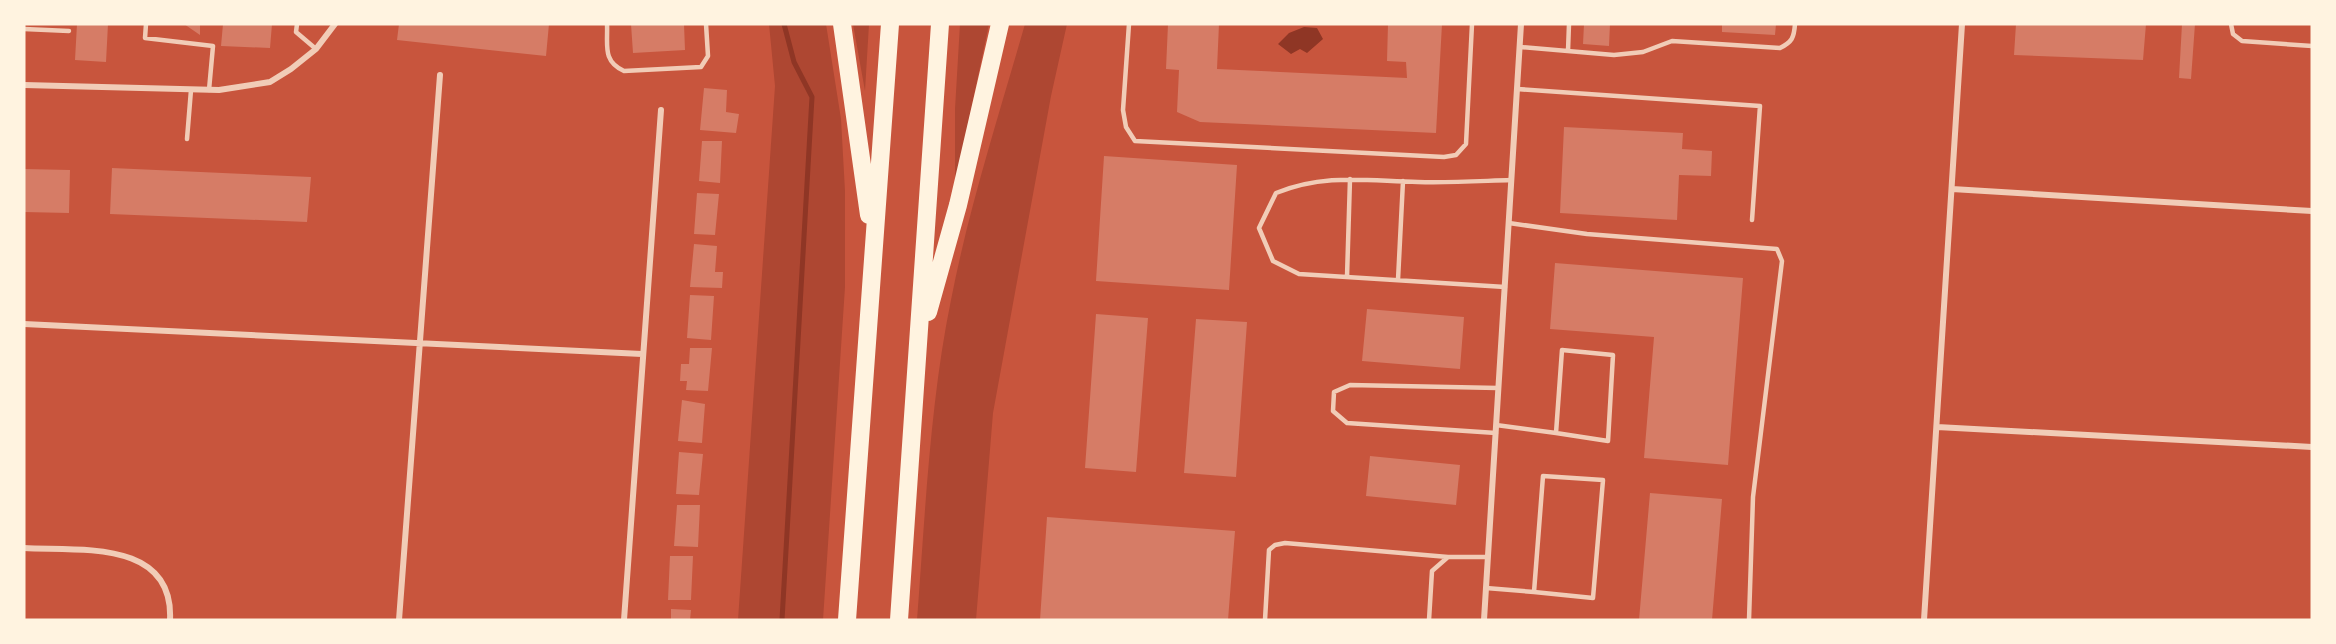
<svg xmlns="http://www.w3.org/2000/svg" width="2336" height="644" viewBox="0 0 2336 644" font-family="Inter,sans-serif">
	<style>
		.green { fill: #ae4732 }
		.water { fill: #8f3625 }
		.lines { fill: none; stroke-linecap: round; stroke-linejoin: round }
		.stream { stroke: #8f3625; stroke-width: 5 }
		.building { fill: #d67c66 }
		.service { stroke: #f1ccb7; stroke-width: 4.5 }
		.minor { stroke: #f1ccb7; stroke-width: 6 }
		.motorway { stroke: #fff3e0; stroke-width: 18 }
	</style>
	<rect width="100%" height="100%" fill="#c8553d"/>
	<path class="green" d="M769 24H826L841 119 845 191V287L823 620H738L775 86Z
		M853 24H869L865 91Z
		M960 24H989L955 186V109Z
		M1025 24H1067L1051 96 993 413 976 620H917C925 516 930 402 951 300 969 207 999 115 1025 24Z"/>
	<path class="water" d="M1304 27 1317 28 1323 39 1307 53 1300 49 1291 54 1278 44 1289 33Z"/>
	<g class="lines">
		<path class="stream" d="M782 620 812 97 794 62 784 24"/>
	</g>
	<path class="building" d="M77 24H108L106 62 75 60Z
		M184 24H200V35Z
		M223 24H272L270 48 221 46Z
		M399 24H549L546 56 397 40Z
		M631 24H684L685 50 633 53Z
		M1168 24H1219L1217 69 1407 78 1406 62 1387 61 1388 24H1442L1436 133 1200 122 1177 112 1179 70 1166 69Z
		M1584 24H1610L1609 46 1583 44Z
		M1722 24H1776L1775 35 1722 32Z
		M2016 24H2146L2143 60 2014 55Z
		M2182 24H2195L2191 79 2179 78Z
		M704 88 727 90 726 112 739 114 736 133 700 130Z
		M1564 127 1683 133 1682 149 1712 151 1711 176 1679 175 1677 220 1560 213Z
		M702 141H722L720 183 699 181Z
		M1104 156 1237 165 1229 290 1096 281Z
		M112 168 311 177 307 222 110 214Z
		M24 169 70 170 69 213 24 212Z
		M697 193 719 194 715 235 694 234Z
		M694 244 717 246 715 272H723L722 288 690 287Z
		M1555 263 1743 278 1728 465 1644 458 1654 337 1550 329Z
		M690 295 714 296 711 340 687 338Z
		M1367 309 1464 317 1460 369 1362 361Z
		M1096 314 1148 318 1136 472 1085 468Z
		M1196 319 1247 322 1236 477 1184 473Z
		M690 348H712L708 391 686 390 687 381H680L681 364H689Z
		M682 400 705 404 702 443 678 441Z
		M679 452 703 454 699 495 676 494Z
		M1370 456 1460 465 1456 505 1366 496Z
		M1650 493 1722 499 1712 620H1639Z
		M677 505H700L698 547 674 546Z
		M1047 517 1235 531 1228 620H1040Z
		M670 556H693L691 600H668Z
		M671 609 691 610 690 620H671Z"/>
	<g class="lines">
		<path class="service" d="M146 24 145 38 213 46 209 90
			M297 24 296 32 316 49
			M607 24C608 45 602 61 624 71L701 67 708 56 706 24
			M1129 24 1123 110 1126 127 1135 141 1444 157 1456 155 1466 144 1472 24
			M2231 24 2233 34 2242 41 2312 46
			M24 29 69 31
			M1520 47 1614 55 1643 52 1672 41 1780 48C1792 42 1794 38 1795 24
			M1568 51 1569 24
			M1517 89 1760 106 1752 220
			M187 139 191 90
			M1509 223 1587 234 1777 249 1782 261 1753 497 1749 620
			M1347 277 1350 179
			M1398 280 1403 181
			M1505 287 1299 274 1273 261 1259 228 1276 193C1325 173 1367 181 1418 182 1449 183 1480 181 1511 180
			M1496 425 1556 433 1562 350 1613 355 1608 441 1556 433
			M1496 433 1347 423 1333 411 1334 392 1350 385 1498 388
			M1486 588 1534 592 1543 476 1603 480 1593 598 1534 592
			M1265 620 1269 550 1275 545 1285 543 1448 557
			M1429 620 1432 571 1448 557H1488"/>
		<path class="minor" d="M24 85 219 90 270 82 291 69 316 49 335 24
			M1952 189 2312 211
			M24 324 642 354
			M1937 427 2312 447
			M24 548C79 551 174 539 170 620
			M399 620 440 75
			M624 620 661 110
			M1484 620 1521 24
			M1924 620 1962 24"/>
		<path class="motorway" d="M842 24 869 215
			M928 312 958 205 1000 24
			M847 620 890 24
			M899 620 940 24"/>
	</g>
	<rect width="2336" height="644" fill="none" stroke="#fff3e0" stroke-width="51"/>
</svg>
